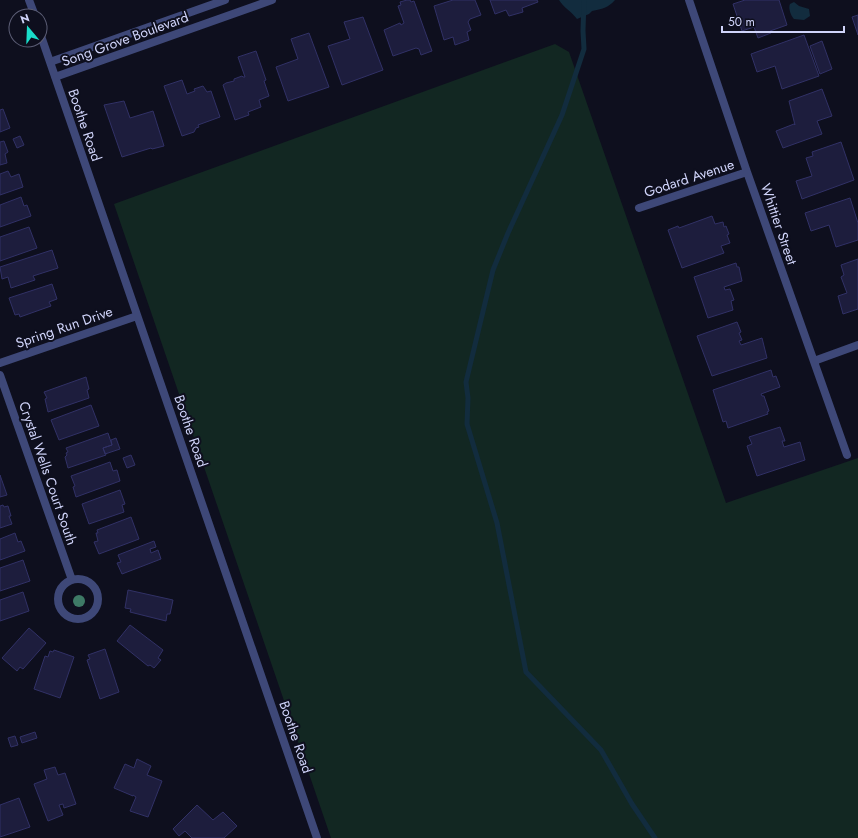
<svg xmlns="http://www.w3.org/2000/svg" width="858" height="838" viewBox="0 0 858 838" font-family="Jost,sans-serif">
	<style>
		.green { fill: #122722 }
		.water { fill: #122c3e }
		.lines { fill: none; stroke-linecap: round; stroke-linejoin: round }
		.stream { stroke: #122c3e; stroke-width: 5 }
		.building { fill: #1d1d3d; stroke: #313166 }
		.street { stroke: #3e4878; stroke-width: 8 }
		.tree { fill: #3e7a66 }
		.labels { text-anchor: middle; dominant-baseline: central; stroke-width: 4; stroke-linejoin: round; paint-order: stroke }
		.street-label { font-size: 14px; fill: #d0d4fa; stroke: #0e0f1e }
	</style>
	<rect width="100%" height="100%" fill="#0e0f1e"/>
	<path class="green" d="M555 44 569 52 726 503 858 458V838H331L114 204Z"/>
	<path class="water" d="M559 0H615C608 8 602 9 592 11L589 14 577 19C571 11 564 8 559 0Z
		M794 2 799 6 809 9 810 16 804 20 794 19C791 16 788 8 790 4Z"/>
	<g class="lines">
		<path class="stream" d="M584 0 583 31 584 49 562 115 508 233 493 270 466 382 468 398 467 424 497 523 526 672 601 750 632 804 655 838"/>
	</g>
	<path class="building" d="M407 0H410L411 2 414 1 432 51 421 55 419 49 416 48 393 56 384 30 400 23 401 25 404 23 398 6 401 5 400 2Z
		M453 0H475L481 15 470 19 468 22 471 30 467 32 469 40 455 45 453 37 444 40 434 6Z
		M490 0H537L538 2 522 8 523 12 509 16 506 10 495 14Z
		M745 0H779L787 25 770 31 771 33 758 38 754 27 742 31 733 4Z
		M858 15V35L852 17Z
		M363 17 383 70 342 85 328 46 350 39 344 22Z
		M309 33 329 87 288 101 276 67 298 59 291 39Z
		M804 35 819 76 782 89 775 66 757 72 751 54Z
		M822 41 832 69 820 74 810 46Z
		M256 51 266 80 264 81 269 96 259 100 261 107 248 112 249 115 235 120 223 85 226 83 234 81V79L242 76 243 77H245L238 57Z
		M182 80 187 94 195 91 194 89 203 86 207 92 211 91 220 117 198 125 199 127 196 128 194 132 182 136 164 86Z
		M822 89 832 116 817 121 822 134 783 148 776 131 794 124 795 125 789 101Z
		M124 101 130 118 153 111 164 146 152 149 151 148 122 157 104 105Z
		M3 109 10 128 0 132V110Z
		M20 136 24 145 17 148 13 139Z
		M4 141 8 152 5 154 7 163 0 165V142Z
		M841 142 854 180 802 199 796 181 812 176 806 158 813 156 812 152Z
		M8 171 11 177 19 174 23 187 0 195V174Z
		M21 197 24 206 27 205 31 216 0 227V205Z
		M850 198 858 223V240L836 247 829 225 811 231 805 213Z
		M712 216 715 224 723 222 724 227 726 226 729 234 727 235 730 243 721 246 724 253 682 268 668 230 678 226 679 228Z
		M29 227 37 248 0 261V237Z
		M52 250 58 268 33 276 35 280 11 288 8 277 2 279 0 267Z
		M858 259V309L843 314 838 296 847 293 841 277 844 275 841 265Z
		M736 263 737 267H739L742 281 724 287 725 290 730 289 734 300 731 301 733 310 708 318 694 277Z
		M52 284 57 299 49 302 51 306 20 317 19 314 15 315 9 298Z
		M737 322 741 332 739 333 742 340 739 341 741 345 762 338 767 358 712 376 697 336Z
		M771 370 773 377 776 376 780 387 761 394 762 396H764L769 411 767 412 768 414 728 428 726 421 723 422 713 390Z
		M86 377 89 389 87 390 89 398 48 412 45 399 47 398 44 392Z
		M91 405 99 426 59 440 51 420Z
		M780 427 785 441H782L784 447 800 442 805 460 757 476 747 446 752 444 749 437Z
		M108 433 112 445 103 448 106 455 68 468 65 457 67 455 66 453 68 452 66 448Z
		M116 438 120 449 105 454 103 448 112 445 111 440Z
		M131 455 135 465 127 468 123 458Z
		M110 462 113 471 117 470 120 481 76 497 73 487 75 486 71 476Z
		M0 475 7 495 0 497Z
		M120 490 125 504 122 505 124 512 89 524 82 504Z
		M3 505 4 507 8 506 11 516H9L12 524 0 528V506Z
		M131 517 139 539 99 554 94 542 98 541 96 533H98L97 530Z
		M15 533 18 542 21 541 25 551 0 560V539Z
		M154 541 156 547 150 549 151 553 158 550 161 559 122 574 117 563 121 562 118 555Z
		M23 560 30 581 0 591V568Z
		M128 590 173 600 170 614H167L166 621 130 612 131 609 125 608Z
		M23 592 29 611 0 621V600Z
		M130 625 163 650 158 658 161 660 154 668 150 665 148 666 117 641Z
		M29 628 46 643 23 669 20 667 17 671 2 658Z
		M105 649 119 692 100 699 87 660 90 659 88 655Z
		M54 650 74 657 60 698 34 689 45 656 48 657 50 651 53 652Z
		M35 732 37 738 22 743 20 737Z
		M15 736 18 745 11 747 8 738Z
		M137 759 151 766 147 775 162 781 148 817 130 811 136 797 133 795V796L114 788 125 764 134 768Z
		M55 767 58 775 65 773 76 804 64 808 63 804 59 805 63 815 48 821 34 784 47 779 44 770Z
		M19 798 30 827 0 837V805Z
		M197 805 213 820 223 812 237 826 224 838H192L185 831 179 836 173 829Z"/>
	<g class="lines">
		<path class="street" d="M29 0 35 16
			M689 0 747 172 847 455
			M40 33 317 838
			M50 62 225 0
			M55 77 272 0
			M639 208 747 172
			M814 361 858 345
			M0 363 137 316
			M0 375 72 580
			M58 599a20 20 0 1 1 40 0a20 20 0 1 1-40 0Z"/>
	</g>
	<circle class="tree" cx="79" cy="601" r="6"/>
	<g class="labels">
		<g class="street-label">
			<text transform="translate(125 39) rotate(-20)">Song Grove Boulevard</text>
			<text transform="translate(85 125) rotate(71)">Boothe Road</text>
			<text transform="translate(689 178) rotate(-18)">Godard Avenue</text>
			<text transform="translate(779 224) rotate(71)">Whittier Street</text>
			<text transform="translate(64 327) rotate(-19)">Spring Run Drive</text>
			<text transform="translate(191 431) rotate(71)">Boothe Road</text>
			<text transform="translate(48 473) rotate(71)">Crystal Wells Court South</text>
			<text transform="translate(296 737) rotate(71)">Boothe Road</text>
		</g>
	</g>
	<g transform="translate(28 28) rotate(341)"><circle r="19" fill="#0e0f1e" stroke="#5c5e76"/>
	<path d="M0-3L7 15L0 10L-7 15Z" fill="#19ddca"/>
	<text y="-6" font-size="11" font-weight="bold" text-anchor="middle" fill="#d0d4fa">N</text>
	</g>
	<path d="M722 26v6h122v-6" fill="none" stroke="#d0d4fa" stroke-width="2"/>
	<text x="728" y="26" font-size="12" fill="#d0d4fa" stroke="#0e0f1e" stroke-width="3" paint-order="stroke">50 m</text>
</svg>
